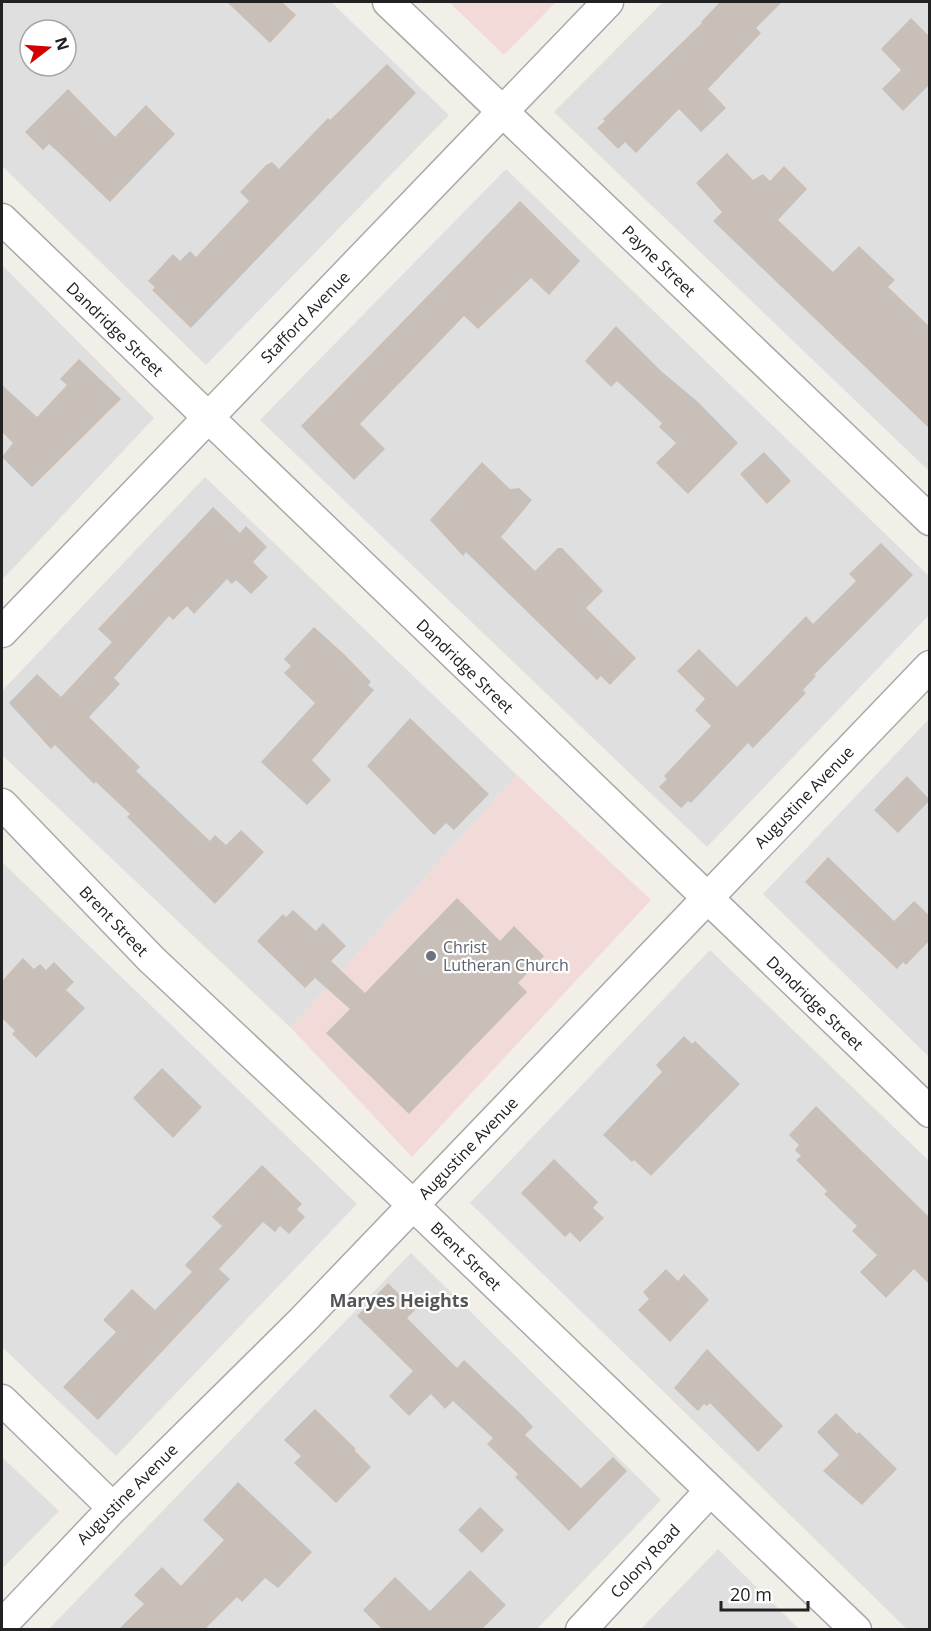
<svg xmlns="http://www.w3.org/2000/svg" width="931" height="1631" viewBox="0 0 931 1631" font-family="'Open Sans',sans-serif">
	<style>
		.residential { fill: #e0dfdf; fill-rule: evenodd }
		.commercial { fill: #f2dad9 }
		.building { fill: #c7bfb8 }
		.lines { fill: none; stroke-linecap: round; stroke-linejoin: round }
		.street-casing { stroke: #a9a9a9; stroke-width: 33 }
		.street { stroke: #fff; stroke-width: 30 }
		.worship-dot { fill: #6b7280; stroke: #fff; stroke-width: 2 }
		.labels { text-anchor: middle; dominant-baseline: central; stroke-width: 4.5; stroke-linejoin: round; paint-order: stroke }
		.street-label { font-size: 16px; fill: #222; stroke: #fff }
		.worship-label { font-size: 16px; fill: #5b616d; stroke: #fff; text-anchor: start }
		.neighbourhood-label { font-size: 18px; font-weight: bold; fill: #555; stroke: #fff }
	</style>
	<rect width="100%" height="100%" fill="#f2efe9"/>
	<path class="residential" d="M2 2H331L449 115 206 365 2 166ZM30 30H66V66H30Z
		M663 2H929V471L554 112Z
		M506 169 929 576V615L707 847 260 420Z
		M2 265 154 418 2 580Z
		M205 477 517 775 291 1028 2 755V691Z
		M929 719V1057L763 894Z
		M2 862 357 1204 116 1456 2 1347Z
		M710 950 929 1161V1629H907L470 1203Z
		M411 1253 661 1500 537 1629 48 1630Z
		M2 1457 59 1511 2 1569Z
		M718 1549 799 1629H641Z"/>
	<path class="commercial" d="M449 2H556L504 55Z
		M517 775 651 900 412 1157 291 1028Z"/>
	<path class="building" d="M227 2H282L296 15 270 43Z
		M720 2H782L756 28 761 33 708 89 726 108 701 132 679 109 636 153 625 142 618 149 597 128 605 121 603 119 702 23 701 22Z
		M911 18 930 37V84L903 111 882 89 901 70 881 49Z
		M387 64 416 93 191 328 152 290 155 287 148 281 173 254 180 261 190 251 196 257 249 201 240 192 266 165 272 162 279 169 328 118 330 120Z
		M68 89 115 137 146 105 175 134 110 202 57 151 49 144 43 150 25 132Z
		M727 153 753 180 763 174 770 181 784 166 807 189 778 220 833 272 859 246 895 280 888 287 930 327V429L713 221 722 212 696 183Z
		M520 201 580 261 549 295 531 278 478 329 464 316 360 424 385 449 354 480 301 426Z
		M616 326 661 371 698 402 738 443 688 494 656 463 676 443 659 427 662 423 617 381 611 387 585 361Z
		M79 359 121 399 32 487 2 457 13 443 2 432V385L37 417 67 385 60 379Z
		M764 452 791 481 767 504 740 474Z
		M482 462 510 489 519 488 532 500 501 537 535 571 558 548H562L603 591 586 608 636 658 610 685 601 676 597 680 466 552 463 556 430 520Z
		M213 507 240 533 246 526 267 547 253 562 268 577 251 594 236 580 232 584 227 579 194 614 187 606 173 620 169 616 114 678 120 684 89 717 140 767 136 771 210 841 215 835 226 845 241 830 264 852 215 904 127 817 130 814 96 782 94 784 55 745 51 749 9 703 37 674 61 697 112 642 98 629Z
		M881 543 913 575 814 675 816 676 803 690 806 693 753 748 748 743 691 803 688 801 681 808 659 787 667 779 664 776 711 726 695 710 705 699 677 671 699 649 737 687 806 616 813 624 856 581 849 574Z
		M314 627 345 655 371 682 368 685 374 690 312 760 331 780 307 805 261 762 315 703 284 673 291 666 284 659Z
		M410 718 489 794 454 830 446 823 434 835 367 766Z
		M907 776 930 800 898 833 874 810Z
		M828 857 894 921 914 901 930 916V940L906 965 903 962 897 969 805 882Z
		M457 898 500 941 514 926 544 956 518 983 527 992 409 1114 326 1033 350 1009 315 978 305 988 257 941 283 914 286 917 293 910 316 931 323 923 346 946 331 961 365 993Z
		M23 958 34 969 40 964 46 970 54 962 74 982 66 990 85 1008 36 1058 12 1034 15 1031 2 1018V981Z
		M684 1036 692 1044 695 1041 740 1084 651 1176 634 1160 632 1162 603 1135 662 1072 656 1065Z
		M162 1068 202 1107 173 1138 133 1098Z
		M816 1106 930 1218V1285L914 1269 886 1298 860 1272 877 1255 852 1231 857 1226 824 1194 827 1191 796 1160 801 1156 795 1150 799 1145 789 1135Z
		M554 1159 598 1202 593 1208 604 1218 580 1242 570 1232 565 1237 521 1193Z
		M262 1165 302 1204 297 1209 305 1217 289 1234 280 1226 275 1232 263 1222 219 1269 230 1279 98 1420 63 1387 116 1332 103 1320 132 1289 155 1310 192 1272 185 1265 222 1226 212 1217Z
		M666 1269 678 1281 684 1274 709 1300 670 1342 638 1310 649 1299 643 1292Z
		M388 1283 415 1310 407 1318 457 1368 464 1360 523 1416 533 1427 525 1435 581 1488 613 1457 627 1471 569 1531 515 1477 518 1474 487 1444 493 1438 453 1401 445 1409 431 1394 409 1416 389 1396 413 1371 357 1316Z
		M707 1349 783 1426 758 1452 710 1403 707 1406 704 1404 698 1411 674 1388Z
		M315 1409 356 1449 354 1450 371 1467 336 1503 294 1463 301 1456 284 1440Z
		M836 1413 857 1434 859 1432 897 1469 862 1505 823 1471 839 1455 817 1432Z
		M238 1482 312 1552 278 1588 265 1578 242 1602 237 1597 205 1629H119L144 1604 134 1595 162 1567 181 1586 224 1540 203 1520Z
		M480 1507 504 1530 482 1553 458 1530Z
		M470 1570 506 1605 482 1629H382L363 1610 395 1577 430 1611Z"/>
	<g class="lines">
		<g class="street-casing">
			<path id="street" d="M388 2 930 520
				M2 219 930 1112
				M2 632 608 2
				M2 804 151 959 413 1205 856 1630
				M2 1400 113 1508
				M2 1625 113 1508 302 1321 930 666
				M581 1630 709 1492"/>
		</g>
		<use href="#street" class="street"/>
	</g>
	<circle class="worship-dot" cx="431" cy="956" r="6"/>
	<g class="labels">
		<g class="street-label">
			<text transform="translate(659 261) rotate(44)">Payne Street</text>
			<text transform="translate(305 317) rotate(-46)">Stafford Avenue</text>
			<text transform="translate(115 329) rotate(44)">Dandridge Street</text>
			<text transform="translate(465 666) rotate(44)">Dandridge Street</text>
			<text transform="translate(804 797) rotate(-46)">Augustine Avenue</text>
			<text transform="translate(114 921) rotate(46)">Brent Street</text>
			<text transform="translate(815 1003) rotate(44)">Dandridge Street</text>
			<text transform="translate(468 1148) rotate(-46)">Augustine Avenue</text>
			<text transform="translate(466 1256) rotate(44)">Brent Street</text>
			<text transform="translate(127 1494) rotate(-45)">Augustine Avenue</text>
			<text transform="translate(645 1561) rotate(-47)">Colony Road</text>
		</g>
		<g class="worship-label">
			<text x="443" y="947">Christ<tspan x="443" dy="18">Lutheran Church</tspan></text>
		</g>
		<g class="neighbourhood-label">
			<text x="399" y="1300">Maryes Heights</text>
		</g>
	</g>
	<rect width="931" height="1631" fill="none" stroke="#222222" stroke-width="6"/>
	<g transform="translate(48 48) rotate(73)"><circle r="28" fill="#ffffff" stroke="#a7a7a7" stroke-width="1.5"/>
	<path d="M0-4.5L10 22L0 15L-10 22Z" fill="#d40000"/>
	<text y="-9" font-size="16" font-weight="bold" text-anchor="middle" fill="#222222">N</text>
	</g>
	<path d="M721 1601v9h87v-9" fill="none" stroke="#222222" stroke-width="3"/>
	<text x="730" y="1601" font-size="18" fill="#222222" stroke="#ffffff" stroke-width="4.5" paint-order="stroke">20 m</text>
</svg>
